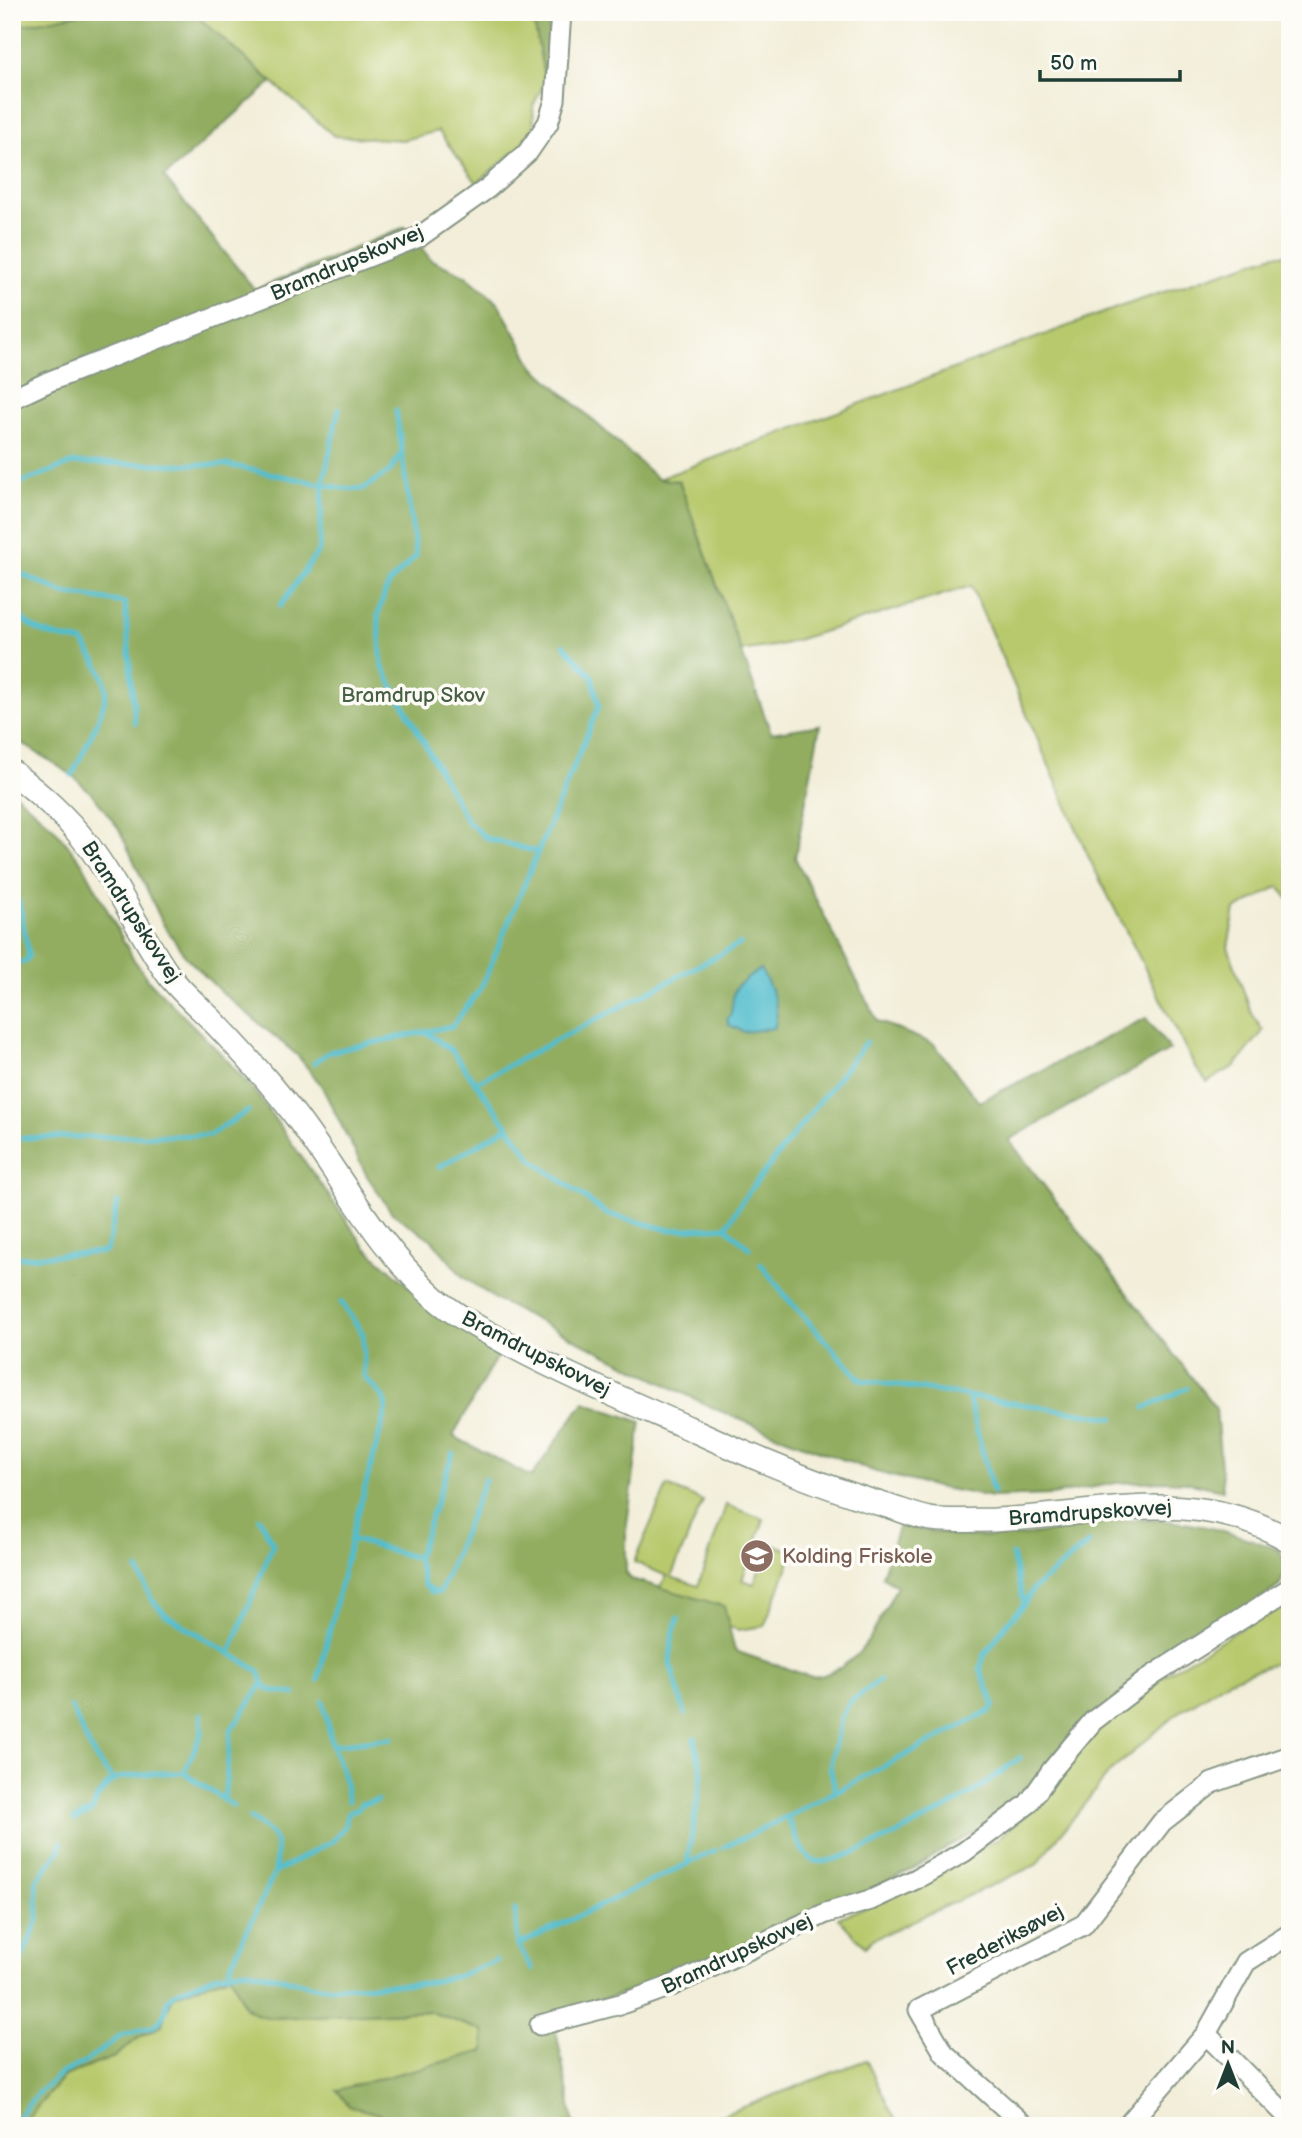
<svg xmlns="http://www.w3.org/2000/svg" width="1302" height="2138" viewBox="0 0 1302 2138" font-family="'Balsamiq Sans',sans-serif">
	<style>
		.green { fill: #b8c96d; stroke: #6c8350; stroke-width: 2 }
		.forest { fill: #92ad60; stroke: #58754a; stroke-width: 2 }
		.water { fill: #51bdcd; stroke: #387d80; stroke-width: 2 }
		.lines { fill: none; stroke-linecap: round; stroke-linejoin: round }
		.stream { stroke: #51bdcd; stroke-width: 5 }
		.minor-casing { stroke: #889686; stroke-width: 23 }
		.tertiary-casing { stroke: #889686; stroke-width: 26 }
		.minor { stroke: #fff; stroke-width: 19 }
		.tertiary { stroke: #fff; stroke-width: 23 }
		.labels { text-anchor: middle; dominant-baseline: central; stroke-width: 7; stroke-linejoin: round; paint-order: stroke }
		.street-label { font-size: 21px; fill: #1f3d34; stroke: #fdfcf7 }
		.park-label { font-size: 21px; fill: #456042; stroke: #fdfcf7 }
		.education-label { font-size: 21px; fill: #785e54; stroke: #fdfcf7; text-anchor: start }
	</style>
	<rect width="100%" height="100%" fill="#fdfcf7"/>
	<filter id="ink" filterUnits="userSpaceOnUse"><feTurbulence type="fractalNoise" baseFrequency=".0143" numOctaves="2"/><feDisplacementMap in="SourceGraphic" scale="14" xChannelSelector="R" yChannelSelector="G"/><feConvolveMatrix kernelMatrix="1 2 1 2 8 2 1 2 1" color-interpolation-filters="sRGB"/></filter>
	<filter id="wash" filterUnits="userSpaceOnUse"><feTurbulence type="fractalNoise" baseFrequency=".00686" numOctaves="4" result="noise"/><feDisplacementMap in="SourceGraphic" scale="28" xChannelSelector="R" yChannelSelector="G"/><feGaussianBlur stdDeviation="1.57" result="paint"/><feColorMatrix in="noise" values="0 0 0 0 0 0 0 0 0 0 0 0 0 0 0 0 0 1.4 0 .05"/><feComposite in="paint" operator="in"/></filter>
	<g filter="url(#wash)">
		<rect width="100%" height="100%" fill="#f2eed9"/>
		<path class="green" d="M12 12H89L12 27Z
			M192 12H529L536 32 545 81 533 106 534 131 519 148 477 183 438 131 403 140 334 136Z
			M1274 255H1290V901L1279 886 1235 910 1228 947 1251 1012 1263 1031 1235 1066 1207 1082 1194 1065 1090 860 971 586 780 645 741 651 679 481 658 479 1119 307Z
			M667 1486 703 1501 671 1577 698 1586 726 1505 764 1519 742 1580 754 1584 769 1544 794 1551 764 1626 738 1630 651 1599 667 1576 634 1562Z
			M1290 1598V1658L1229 1680 1175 1715 1110 1772 1036 1865 873 1939 865 1947 838 1918 910 1889 999 1838 1039 1803 1095 1731 1145 1687Z
			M231 1974 245 2008 271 2018 429 2011 483 2031 485 2051 338 2090 348 2105 387 2116 392 2126H21L64 2076 114 2057 141 2036 161 2026 173 1996Z
			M866 2060 898 2126H694L850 2066Z"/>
		<path class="forest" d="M89 12H192L272 82 164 177 255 290 405 227 431 260 465 275 498 303 534 367 658 479 679 481 771 733 820 725 795 858 877 1021 934 1044 979 1102 1146 1018 1170 1050 1009 1140 1216 1409 1223 1490 1186 1482 1162 1481 1116 1483 1052 1495 992 1497 936 1487 876 1472 782 1437 713 1408 498 1301 462 1276 432 1240 392 1213 367 1176 321 1085 297 1055 219 990 186 957 163 924 119 829 93 795 72 775 12 737V27Z
			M529 12H551L545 81 536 32Z
			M12 791 53 827 83 864 132 957 150 982 227 1060 259 1097 366 1248 434 1309 498 1354 453 1436 531 1477 584 1402 641 1422 626 1531V1573L631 1579 724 1606 735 1651 812 1677 824 1675 840 1668 857 1655 871 1637 897 1586 882 1576 899 1525C941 1534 983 1540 1027 1535 1068 1531 1108 1518 1150 1520 1199 1522 1235 1533 1280 1550L1287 1569 1279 1586 1083 1724 1009 1810 911 1870 870 1890 829 1904 660 1983 553 2014 574 2126H392L387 2116 349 2106 337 2090 484 2051 483 2031 429 2011 271 2018C243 2014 241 1998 231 1975L173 1996 161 2026 141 2036 114 2057 64 2076 21 2126H12Z"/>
		<path class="water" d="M760 969C770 985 782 1009 774 1028L744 1032 729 1025 727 1020 731 1013 734 992 737 986Z"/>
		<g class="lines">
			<path class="stream" d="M402 452 416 556 390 582 384 595 378 615 382 666 467 821 486 838 538 852
				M12 486 73 463 228 465 341 488 363 489 390 471 402 452 396 410
				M12 570 64 593 125 603 135 723
				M12 600C23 633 53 636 83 642 91 655 104 671 106 687 108 706 81 756 72 775
				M280 606 319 550 323 484 339 408
				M12 962H25L29 955 19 902
				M425 1031 452 1051 533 1160 607 1214 670 1230 726 1227 744 1198 866 1042
				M314 1063 329 1052 452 1026 481 988 599 706 592 676 564 645
				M475 1083 740 944
				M12 1138 209 1135 248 1111
				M439 1167 508 1127
				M726 1227 749 1248
				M12 1258 104 1252 107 1249 118 1202
				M761 1264 787 1298 861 1380 1114 1418
				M968 1396 993 1492
				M1145 1408 1187 1388
				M351 1539 417 1558 424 1585 432 1592H440L485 1479
				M1012 1555 1024 1604
				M417 1558 453 1453
				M138 1570 152 1600 166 1615 259 1671 263 1683 231 1730 224 1801
				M678 1618 672 1638 670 1663 685 1714
				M230 1653 273 1544 259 1518
				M318 1680 351 1539 386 1410 384 1398 364 1377 363 1334 341 1302
				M263 1683 269 1690 295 1694
				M323 1701 332 1745 343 1774 348 1801
				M71 1707C83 1731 93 1763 115 1780
				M332 1745 392 1738
				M184 1773 202 1732 201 1714
				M835 1790 830 1766 842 1715 850 1702 880 1680
				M787 1817C793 1829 801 1857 815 1861 838 1868 943 1811 967 1796 985 1785 1002 1771 1020 1758
				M250 1818C278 1838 278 1837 275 1872
				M74 1820 92 1811 97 1798 109 1783 119 1778 153 1773H184L233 1806
				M724 1847 787 1817 990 1711 994 1705 980 1669 984 1656 1005 1626 1024 1604 1033 1589 1089 1543
				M687 1864 702 1773 694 1738
				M515 1909 518 1945 532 1969
				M518 1945 716 1850
				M227 1973 275 1872 333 1841 344 1827 349 1812 358 1809 361 1804 377 1800
				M12 1982 38 1920 36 1881 60 1850 61 1842
				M12 2125 38 2093 62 2073 85 2062 122 2035 152 2027 159 2022 165 2013 168 1999 174 1993 219 1974 248 1970 314 1986 333 1987 425 1983 458 1976 497 1960"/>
		</g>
	</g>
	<g filter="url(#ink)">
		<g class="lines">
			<g class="minor-casing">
				<path id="minor" d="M12 399 50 381 419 237 488 188 528 152 548 123 555 100 561 12
					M540 2025 624 2003 671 1986 826 1913 871 1900 916 1879 964 1852 1028 1804 1052 1770 1093 1721 1152 1676 1290 1588
					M1206 2034 1290 2119
					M1025 2126 944 2053 919 2010 1083 1925 1162 1822 1212 1783 1290 1756
					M1127 2126 1206 2034 1246 1962 1290 1934"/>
			</g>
			<g class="tertiary-casing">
				<path id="tertiary" d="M12 772C40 794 66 816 87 844 118 884 138 931 167 973 179 990 196 1004 211 1019 235 1044 258 1069 280 1096 334 1161 371 1241 435 1298 457 1317 485 1331 510 1345 568 1376 630 1402 691 1429 754 1458 817 1485 884 1505 899 1509 914 1516 930 1519 950 1522 973 1520 994 1520 1095 1516 1196 1483 1290 1541"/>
			</g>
			<use href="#minor" class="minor"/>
			<use href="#tertiary" class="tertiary"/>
		</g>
	</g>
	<defs>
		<g id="school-disc" transform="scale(1.75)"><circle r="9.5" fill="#8d6e63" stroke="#fdfcf7"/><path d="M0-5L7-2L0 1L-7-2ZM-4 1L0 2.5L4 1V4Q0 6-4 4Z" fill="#fff"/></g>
	</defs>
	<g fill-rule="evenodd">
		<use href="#school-disc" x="757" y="1556"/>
	</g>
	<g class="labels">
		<g class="street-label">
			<text transform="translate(347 263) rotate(-23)">Bramdrupskovvej</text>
			<text transform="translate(131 912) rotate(57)">Bramdrupskovvej</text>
			<text transform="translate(536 1354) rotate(27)">Bramdrupskovvej</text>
			<text transform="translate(1090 1513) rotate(-4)">Bramdrupskovvej</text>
			<text transform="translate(1005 1940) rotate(-28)">Frederiksøvej</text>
			<text transform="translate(737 1954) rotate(-25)">Bramdrupskovvej</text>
		</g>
		<g class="park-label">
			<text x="413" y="695">Bramdrup Skov</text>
		</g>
		<g class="education-label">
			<text x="782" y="1556">Kolding Friskole</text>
		</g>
	</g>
	<rect width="1302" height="2138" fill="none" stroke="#fdfcf7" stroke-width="42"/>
	<g transform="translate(1228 2064)" stroke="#fdfcf7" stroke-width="5" paint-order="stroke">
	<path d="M0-5L12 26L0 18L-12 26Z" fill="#1f3d34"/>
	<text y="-10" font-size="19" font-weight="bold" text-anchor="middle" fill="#1f3d34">N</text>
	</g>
	<path d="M1040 70v10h140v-10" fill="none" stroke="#1f3d34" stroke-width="3.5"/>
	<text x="1050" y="70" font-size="21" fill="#1f3d34" stroke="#fdfcf7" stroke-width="5" paint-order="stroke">50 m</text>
</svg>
